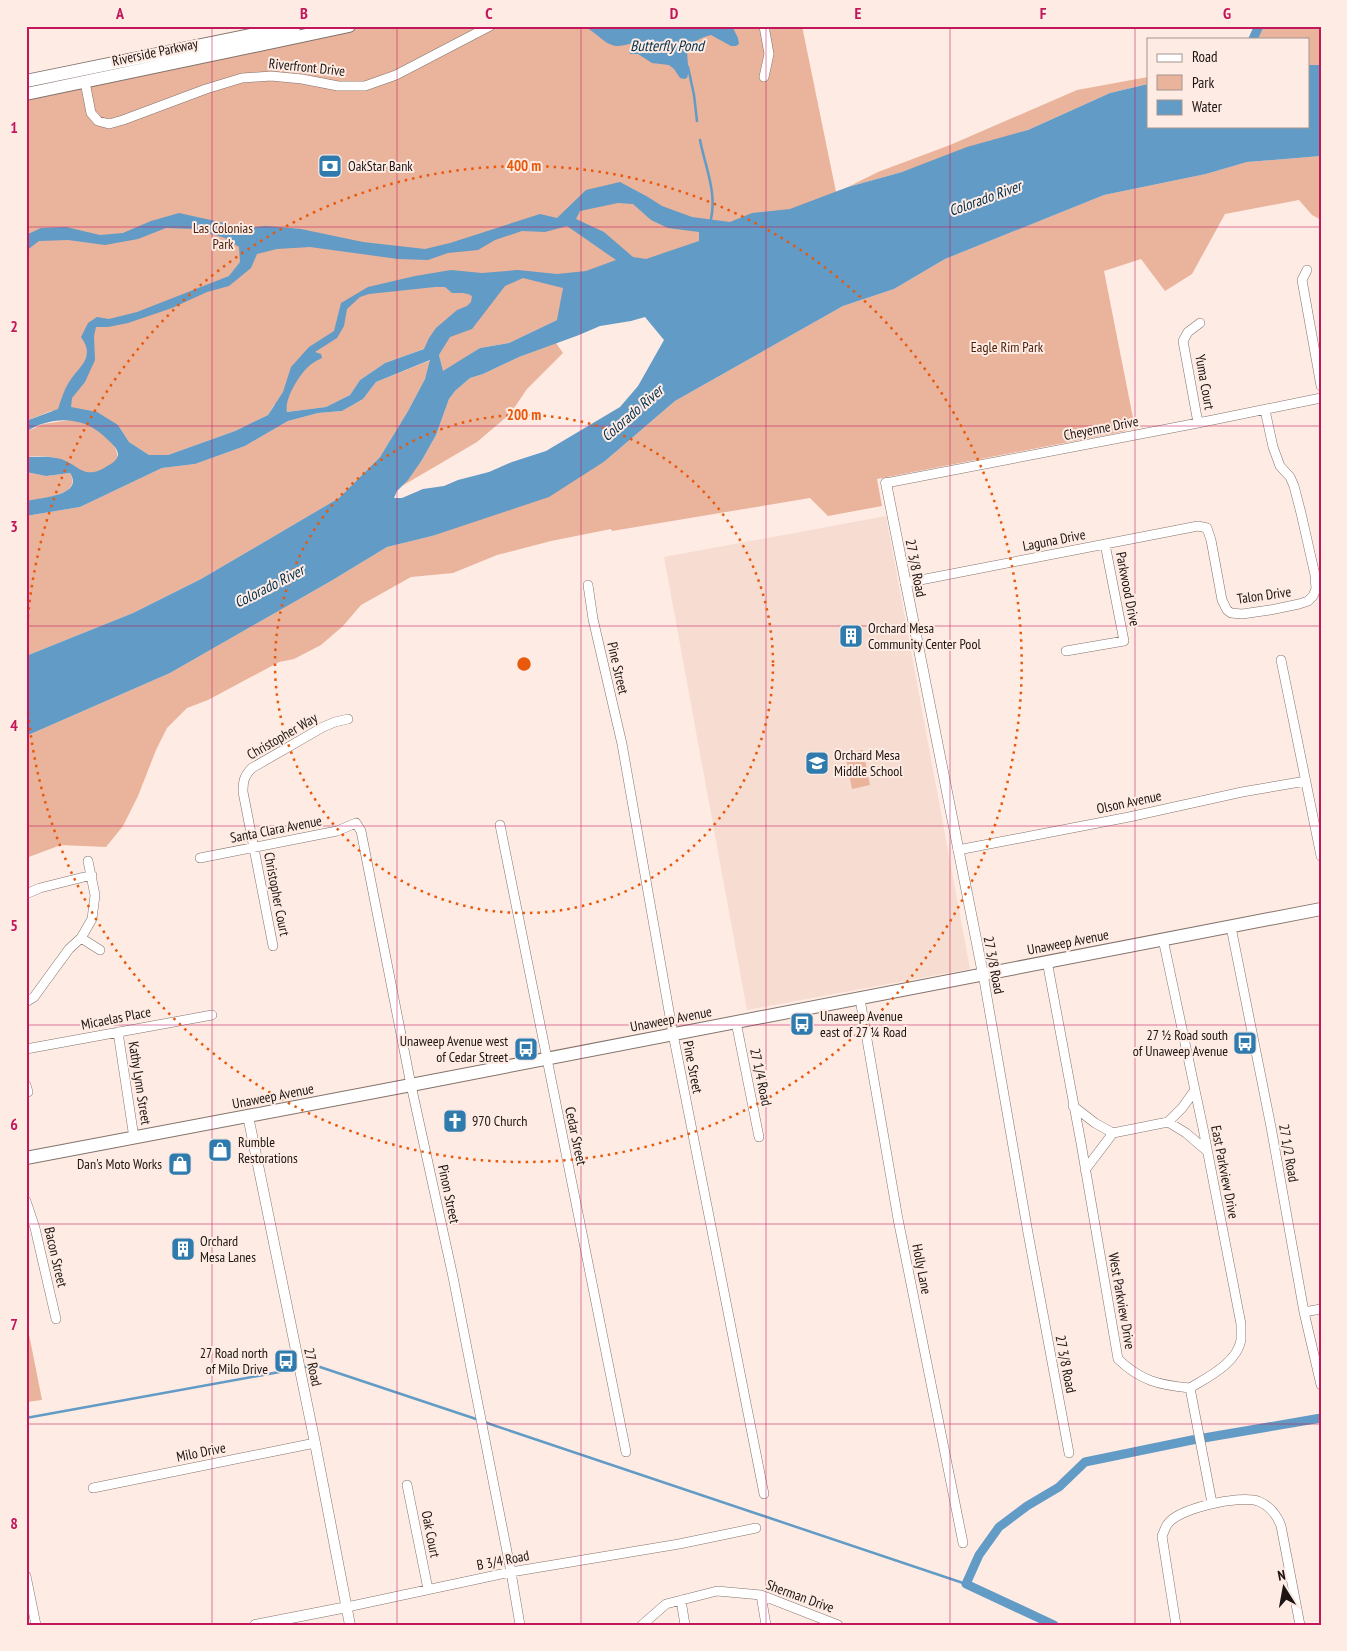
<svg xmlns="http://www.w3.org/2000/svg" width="1347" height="1651" viewBox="0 0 1347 1651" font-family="'PT Sans Narrow',sans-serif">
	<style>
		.built { fill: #f7ddd1 }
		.green { fill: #eab39b }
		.water { fill: #619bc6; fill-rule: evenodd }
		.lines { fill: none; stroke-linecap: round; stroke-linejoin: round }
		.stream { stroke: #619bc6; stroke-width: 2.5 }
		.canal { stroke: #619bc6; stroke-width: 9 }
		.minor-casing { stroke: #83736c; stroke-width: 10 }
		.tertiary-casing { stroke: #83736c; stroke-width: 11 }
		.secondary-casing { stroke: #83736c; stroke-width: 14 }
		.minor { stroke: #fff; stroke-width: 9 }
		.tertiary { stroke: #fff; stroke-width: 10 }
		.secondary { stroke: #fff; stroke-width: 12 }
		.grid { fill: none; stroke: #c2185b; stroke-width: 1; stroke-opacity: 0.55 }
		.ring { fill: none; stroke: #e8590c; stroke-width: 2.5; stroke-dasharray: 2.5 5 }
		.labels { text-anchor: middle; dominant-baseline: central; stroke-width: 4; stroke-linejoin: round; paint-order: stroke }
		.street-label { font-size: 14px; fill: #1c1513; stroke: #feebe3 }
		.poi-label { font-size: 14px; fill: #1c1513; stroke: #feebe3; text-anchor: start }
		.park-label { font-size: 14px; fill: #4b210c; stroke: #feebe3 }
		.water-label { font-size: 15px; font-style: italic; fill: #00304d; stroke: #feebe3 }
		.centre { fill: #e8590c; stroke: #feebe3; stroke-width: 2.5 }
		.ring-label { font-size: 15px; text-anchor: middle; font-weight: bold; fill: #e8590c; stroke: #feebe3; stroke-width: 4; stroke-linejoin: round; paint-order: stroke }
		.neatline { fill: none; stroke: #c2185b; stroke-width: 2 }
		.grid-label { font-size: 16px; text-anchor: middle; font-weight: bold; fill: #c2185b }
	</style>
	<rect width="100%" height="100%" fill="#feebe3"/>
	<path class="built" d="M886 516 970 969 747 1010 664 557Z"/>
	<path class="green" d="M370 26H802L836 192 599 292 557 320 509 343 480 348 443 372 439 355 446 343 437 344 385 363 360 380 350 395 326 407 287 412 285 405 287 401 274 405 268 415 235 431 168 455H149L129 442 118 425 51 411 26 421V98Z
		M1264 26H1321V65H1308V39H1258Z
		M1148 77V84L1110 93 1028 130 902 172 848 187 878 172 950 145 1077 90Z
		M1321 156V220L1312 215 1299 200 1225 214 1192 274 1165 291 1141 259 1104 271 1135 428 1125 429 1126 431 877 479 882 506 828 516 810 498 612 531 611 529 551 541 497 555 453 573 411 577 361 605 343 626 321 645 294 659 279 662 208 700 187 708 167 728 156 750 138 796 123 826 106 847 61 845 26 858V736L170 673 331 581 387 547 432 536 605 461 675 401 843 306 894 289 945 259 1104 195 1206 174 1247 162Z
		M556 343 563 353 527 389 510 414 477 442 402 486 422 460 436 435 449 399 455 391 470 378 483 374 519 357Z
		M431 360 425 379 408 411 380 457 339 498 201 579 133 613 26 656V516L80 507 162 468 195 464 245 446 288 421 318 413 342 411 363 399 376 382Z
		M70 420C99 422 147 463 92 473 79 475 69 461 57 458 47 456 36 456 26 457V432L43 424Z
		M26 472 46 476 70 473C83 496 40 498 26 501Z
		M863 750 870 785 852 789 845 753Z
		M26 1319 42 1400 26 1402Z"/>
	<path class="water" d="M581 26H732L738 38 739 44 736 46H731L711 35C706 36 701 38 696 41 680 52 692 63 687 78L684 79 680 78 674 69 669 65 652 63 638 54H630L629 51 633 46V43C628 44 622 46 617 46 603 45 595 29 581 26Z
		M1308 65H1321V156L1247 162 1206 174 1104 195 945 259 894 289 843 306 675 401 605 461 549 497 432 536 387 547 331 581 170 673 26 736V656L133 613 201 579 339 498 380 457 408 411 425 379 430 360 376 382 363 399 342 411 318 413 288 421 245 446 195 464 162 468 80 507 26 516V501C39 498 85 496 70 473L46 476 26 472V457C37 457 47 456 57 458 80 463 82 483 109 465 113 463 118 459 118 454 117 447 111 443 107 439 85 416 52 415 26 432V421L58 409C61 400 64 390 69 382 79 366 96 358 81 337L88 323 97 317 109 319 137 312 229 276 240 262 239 247 225 238 194 229 166 228 138 239 105 245 68 240 39 241 26 251V235L41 228 66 227 100 235 123 233 151 221 179 213 247 228 266 226 301 229 363 242 425 249 450 243 540 214 557 218 586 190 620 182 648 197 662 206 692 217 730 222 752 213 790 209 848 187 902 172 967 147 1028 130 1110 93 1148 84V126H1308ZM618 203 633 204 651 220 668 228 699 232V241L646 259 633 257 604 232 576 219 580 211ZM567 226 616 260 586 271 557 274 518 270 482 273 451 270 415 276 368 287 341 303 334 331 309 347 291 367 283 392 268 415 235 431 168 455H149L129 442 118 425 97 412 71 407 72 398 85 382 95 360 94 336 96 327H108L128 323 172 308 207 292 229 286 251 268 257 254 277 249 310 247 398 259 428 260 448 253 478 250 495 240 522 231 545 232ZM523 278 563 288 557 320 509 343 480 348 443 371 439 355 450 337 472 329 505 286ZM435 287H445L452 293H463L468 294 472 296 471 302 467 306 457 310 436 328 429 338 424 349 385 363 360 380 350 395 326 407 287 412C284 399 299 375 309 366 312 363 318 360 322 358L321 354 315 352 337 338 344 326 347 309 360 297 369 294ZM645 317 664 340 638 386 620 407 546 451 512 462 489 472 458 480 444 486 423 489 402 498H394L397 491 408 480 422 460 436 435 449 399 455 391 470 378 483 374 519 357 579 335 600 326 631 321Z"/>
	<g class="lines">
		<path class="stream" d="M688 67 694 95 697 121
			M700 140C705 166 717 192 711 219
			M301 1368 314 1365 479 1420
			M26 1418 296 1369
			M484 1422 966 1584"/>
		<path class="canal" d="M1253 39 1259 26
			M1054 1625 966 1584 979 1555 999 1527 1027 1506 1059 1487 1085 1462 1192 1440 1321 1418"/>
		<g class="minor-casing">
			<path id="minor" d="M764 77 769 54 764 26
				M85 82 91 113 98 121 109 124 123 120 206 89 242 78 271 76 302 79 338 86H365L396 75 490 26
				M1307 270 1302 280 1321 386
				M1198 423 1183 341 1188 332 1200 323
				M886 483 1198 423 1321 398
				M905 583 1198 526 1207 528 1211 540 1222 600 1227 610 1231 613 1242 614 1270 610 1299 604 1308 601 1313 596 1316 589 1315 575 1301 513 1294 486 1290 477 1280 466 1273 447 1265 410
				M588 585 593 619 622 744 673 1034 764 1494
				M1066 651 1124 641 1105 544
				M1281 660 1321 856
				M500 825 626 1452
				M958 850 1129 817 1242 792 1306 781
				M200 858 337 831 356 823 361 831 411 1085 453 1277 511 1572 520 1625
				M26 894 40 888 92 875
				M1231 927 1271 1127 1304 1312 1321 1385
				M81 938 100 950
				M1163 939 1203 1128 1241 1324C1241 1329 1241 1335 1241 1340 1237 1363 1208 1377 1190 1388
				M273 946 243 792C243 781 244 776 252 768L323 727 335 722 348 719
				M1047 961 1081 1143 1118 1359C1141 1381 1159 1385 1190 1388
				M983 974 1028 1233 1069 1453
				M860 999 898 1219 963 1543
				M26 1002 34 997 69 949 81 938 92 919 95 895 88 861
				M736 1022 759 1137
				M118 1032 134 1138
				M26 1049 212 1015
				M26 1085 28 1092
				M1073 1106 1095 1123 1113 1133 1168 1122 1182 1108 1195 1090
				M1168 1122 1186 1133 1207 1151
				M1085 1170 1113 1133
				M26 1201 35 1228 56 1319
				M1304 1312 1321 1309
				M1190 1388 1212 1503
				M407 1485 428 1589
				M93 1488 315 1443
				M26 1576 36 1625
				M761 1595 766 1625
				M681 1600 685 1625
				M347 1607 511 1572 679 1544 756 1528
				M642 1625 666 1604 717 1591 761 1595 838 1625
				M1176 1625 1162 1536C1164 1532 1165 1528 1167 1525 1177 1508 1240 1495 1258 1501 1270 1506 1277 1515 1281 1526L1300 1625"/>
		</g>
		<g class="tertiary-casing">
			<path id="tertiary" d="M886 483 983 974
				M248 1116 315 1443 350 1625
				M255 1625 347 1607"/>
		</g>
		<g class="secondary-casing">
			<path id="secondary" d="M26 81 295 26
				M26 94 349 26
				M26 1158 411 1085 1321 909"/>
		</g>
		<use href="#minor" class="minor"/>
		<use href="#tertiary" class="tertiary"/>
		<use href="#secondary" class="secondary"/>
	</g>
	<path class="grid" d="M212 26V1625M397 26V1625M581 26V1625M766 26V1625M950 26V1625M1135 26V1625M26 227H1321M26 426H1321M26 626H1321M26 826H1321M26 1025H1321M26 1224H1321M26 1424H1321"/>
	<g class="ring">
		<circle cx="524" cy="664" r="249"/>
		<path d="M26 647A498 498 0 1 1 26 681"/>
	</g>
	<defs>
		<g id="bank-square" transform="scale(1.25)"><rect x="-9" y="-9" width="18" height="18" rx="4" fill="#2f7bae" stroke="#feebe3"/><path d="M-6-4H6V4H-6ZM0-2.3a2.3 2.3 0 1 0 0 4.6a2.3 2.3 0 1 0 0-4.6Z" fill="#fff"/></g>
		<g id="building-square" transform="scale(1.25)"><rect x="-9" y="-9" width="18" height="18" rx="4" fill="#2f7bae" stroke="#feebe3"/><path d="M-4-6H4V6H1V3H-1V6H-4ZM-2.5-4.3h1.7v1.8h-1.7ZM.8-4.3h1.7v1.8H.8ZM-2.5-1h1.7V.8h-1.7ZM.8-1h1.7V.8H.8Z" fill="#fff"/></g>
		<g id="school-square" transform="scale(1.25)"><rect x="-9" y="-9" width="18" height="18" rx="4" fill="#2f7bae" stroke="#feebe3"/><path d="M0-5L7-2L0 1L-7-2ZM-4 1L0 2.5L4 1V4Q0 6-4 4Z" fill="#fff"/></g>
		<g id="bus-square" transform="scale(1.25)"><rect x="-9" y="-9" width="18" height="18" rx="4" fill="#2f7bae" stroke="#feebe3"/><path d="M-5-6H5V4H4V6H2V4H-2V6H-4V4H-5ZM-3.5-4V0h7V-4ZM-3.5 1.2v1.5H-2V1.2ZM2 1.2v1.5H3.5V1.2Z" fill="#fff"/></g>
		<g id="church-square" transform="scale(1.25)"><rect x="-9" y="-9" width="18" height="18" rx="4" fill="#2f7bae" stroke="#feebe3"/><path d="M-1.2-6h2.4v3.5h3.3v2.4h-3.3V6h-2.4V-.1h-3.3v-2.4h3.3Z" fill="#fff"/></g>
		<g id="shop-square" transform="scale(1.25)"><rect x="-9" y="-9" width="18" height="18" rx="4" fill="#2f7bae" stroke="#feebe3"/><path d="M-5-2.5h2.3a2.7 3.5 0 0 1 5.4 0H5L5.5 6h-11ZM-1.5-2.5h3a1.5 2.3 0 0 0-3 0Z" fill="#fff"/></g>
	</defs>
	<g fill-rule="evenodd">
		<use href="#bank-square" x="330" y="166"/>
		<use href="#building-square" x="851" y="636"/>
		<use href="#school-square" x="817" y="763"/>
		<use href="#bus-square" x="802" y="1024"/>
		<use href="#bus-square" x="1245" y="1043"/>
		<use href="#bus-square" x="526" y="1049"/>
		<use href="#church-square" x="455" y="1121"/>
		<use href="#shop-square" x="220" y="1150"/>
		<use href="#shop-square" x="180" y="1164"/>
		<use href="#building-square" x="183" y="1249"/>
		<use href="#bus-square" x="286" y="1361"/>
	</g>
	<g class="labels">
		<g class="street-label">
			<text transform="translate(155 52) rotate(-12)">Riverside Parkway</text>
			<text transform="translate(307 67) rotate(6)">Riverfront Drive</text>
			<text transform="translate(1205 382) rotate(80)">Yuma Court</text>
			<text transform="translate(1101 428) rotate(-11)">Cheyenne Drive</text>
			<text transform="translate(1054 540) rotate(-11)">Laguna Drive</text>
			<text transform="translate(916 568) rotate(79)">27 3/8 Road</text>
			<text transform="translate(1128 589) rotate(79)">Parkwood Drive</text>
			<text transform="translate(1264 595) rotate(-8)">Talon Drive</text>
			<text transform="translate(618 668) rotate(77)">Pine Street</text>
			<text transform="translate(282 736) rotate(-30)">Christopher Way</text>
			<text transform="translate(1129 802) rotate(-12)">Olson Avenue</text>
			<text transform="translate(276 829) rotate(-11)">Santa Clara Avenue</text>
			<text transform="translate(277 894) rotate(79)">Christopher Court</text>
			<text transform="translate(1068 942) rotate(-11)">Unaweep Avenue</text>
			<text transform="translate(994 965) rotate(79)">27 3/8 Road</text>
			<text transform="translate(116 1018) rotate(-11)">Micaelas Place</text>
			<text transform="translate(671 1019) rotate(-11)">Unaweep Avenue</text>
			<text transform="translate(693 1067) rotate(79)">Pine Street</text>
			<text transform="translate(761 1077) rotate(78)">27 1/4 Road</text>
			<text transform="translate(140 1083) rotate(81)">Kathy Lynn Street</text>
			<text transform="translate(273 1096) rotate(-11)">Unaweep Avenue</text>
			<text transform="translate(576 1136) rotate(78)">Cedar Street</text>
			<text transform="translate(1289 1153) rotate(80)">27 1/2 Road</text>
			<text transform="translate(1225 1172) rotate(79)">East Parkview Drive</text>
			<text transform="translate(449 1194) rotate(78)">Pinon Street</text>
			<text transform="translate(56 1257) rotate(77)">Bacon Street</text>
			<text transform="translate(922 1269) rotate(79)">Holly Lane</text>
			<text transform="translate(1122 1301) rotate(80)">West Parkview Drive</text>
			<text transform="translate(1066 1364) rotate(79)">27 3/8 Road</text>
			<text transform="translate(313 1367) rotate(78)">27 Road</text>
			<text transform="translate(201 1452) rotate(-11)">Milo Drive</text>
			<text transform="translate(431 1534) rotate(79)">Oak Court</text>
			<text transform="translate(503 1560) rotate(-11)">B 3/4 Road</text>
			<text transform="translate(800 1596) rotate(20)">Sherman Drive</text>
		</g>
		<g class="poi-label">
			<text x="348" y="166">OakStar Bank</text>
			<text x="868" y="628">Orchard Mesa<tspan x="868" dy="16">Community Center Pool</tspan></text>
			<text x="834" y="755">Orchard Mesa<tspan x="834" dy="16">Middle School</tspan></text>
			<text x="820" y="1016">Unaweep Avenue<tspan x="820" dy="16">east of 27 ¼ Road</tspan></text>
			<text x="1228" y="1035" text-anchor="end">27 ½ Road south<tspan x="1228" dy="16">of Unaweep Avenue</tspan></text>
			<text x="508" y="1041" text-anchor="end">Unaweep Avenue west<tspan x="508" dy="16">of Cedar Street</tspan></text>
			<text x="472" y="1121">970 Church</text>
			<text x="238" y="1142">Rumble<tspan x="238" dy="16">Restorations</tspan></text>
			<text x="162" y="1164" text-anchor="end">Dan's Moto Works</text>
			<text x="200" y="1241">Orchard<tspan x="200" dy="16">Mesa Lanes</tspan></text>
			<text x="268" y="1353" text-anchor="end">27 Road north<tspan x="268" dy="16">of Milo Drive</tspan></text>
		</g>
		<g class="park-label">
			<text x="223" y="228">Las Colonias<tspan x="223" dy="16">Park</tspan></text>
			<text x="1007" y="347">Eagle Rim Park</text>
		</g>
		<g class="water-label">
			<text x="667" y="45">Butterfly Pond</text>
			<text transform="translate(985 198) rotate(-20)">Colorado River</text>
			<text transform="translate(632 413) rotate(-41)">Colorado River</text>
			<text transform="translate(269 586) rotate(-27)">Colorado River</text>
		</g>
	</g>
	<circle cx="524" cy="664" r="8" class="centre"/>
	<g class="ring-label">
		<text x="524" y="171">400 m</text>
		<text x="524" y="420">200 m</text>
	</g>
	<rect width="1347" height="1651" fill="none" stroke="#feebe3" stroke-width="55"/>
	<rect x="1147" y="38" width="162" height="90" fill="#feebe3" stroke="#a49590"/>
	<rect x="1157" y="54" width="25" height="8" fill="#ffffff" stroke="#a49590"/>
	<text x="1192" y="62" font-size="15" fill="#1c1513">Road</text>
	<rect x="1157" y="75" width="25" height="15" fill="#eab39b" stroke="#a49590"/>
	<text x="1192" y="88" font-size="15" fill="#1c1513">Park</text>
	<rect x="1157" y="100" width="25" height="15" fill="#619bc6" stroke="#a49590"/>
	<text x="1192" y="112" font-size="15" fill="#1c1513">Water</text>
	<g transform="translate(1284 1588) rotate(349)" stroke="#feebe3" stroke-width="4" paint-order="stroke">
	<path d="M0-4L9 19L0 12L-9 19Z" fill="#1c1513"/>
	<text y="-8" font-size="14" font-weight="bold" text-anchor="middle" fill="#1c1513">N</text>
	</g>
	<rect x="28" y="28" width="1292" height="1596" class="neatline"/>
	<g class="grid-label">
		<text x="120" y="19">A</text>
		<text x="304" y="19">B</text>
		<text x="489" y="19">C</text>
		<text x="674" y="19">D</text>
		<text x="858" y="19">E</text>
		<text x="1043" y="19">F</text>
		<text x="1227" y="19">G</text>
		<text x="14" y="133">1</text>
		<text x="14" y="332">2</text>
		<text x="14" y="532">3</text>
		<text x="14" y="731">4</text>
		<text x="14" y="931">5</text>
		<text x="14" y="1130">6</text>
		<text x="14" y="1330">7</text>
		<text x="14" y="1529">8</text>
	</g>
</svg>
